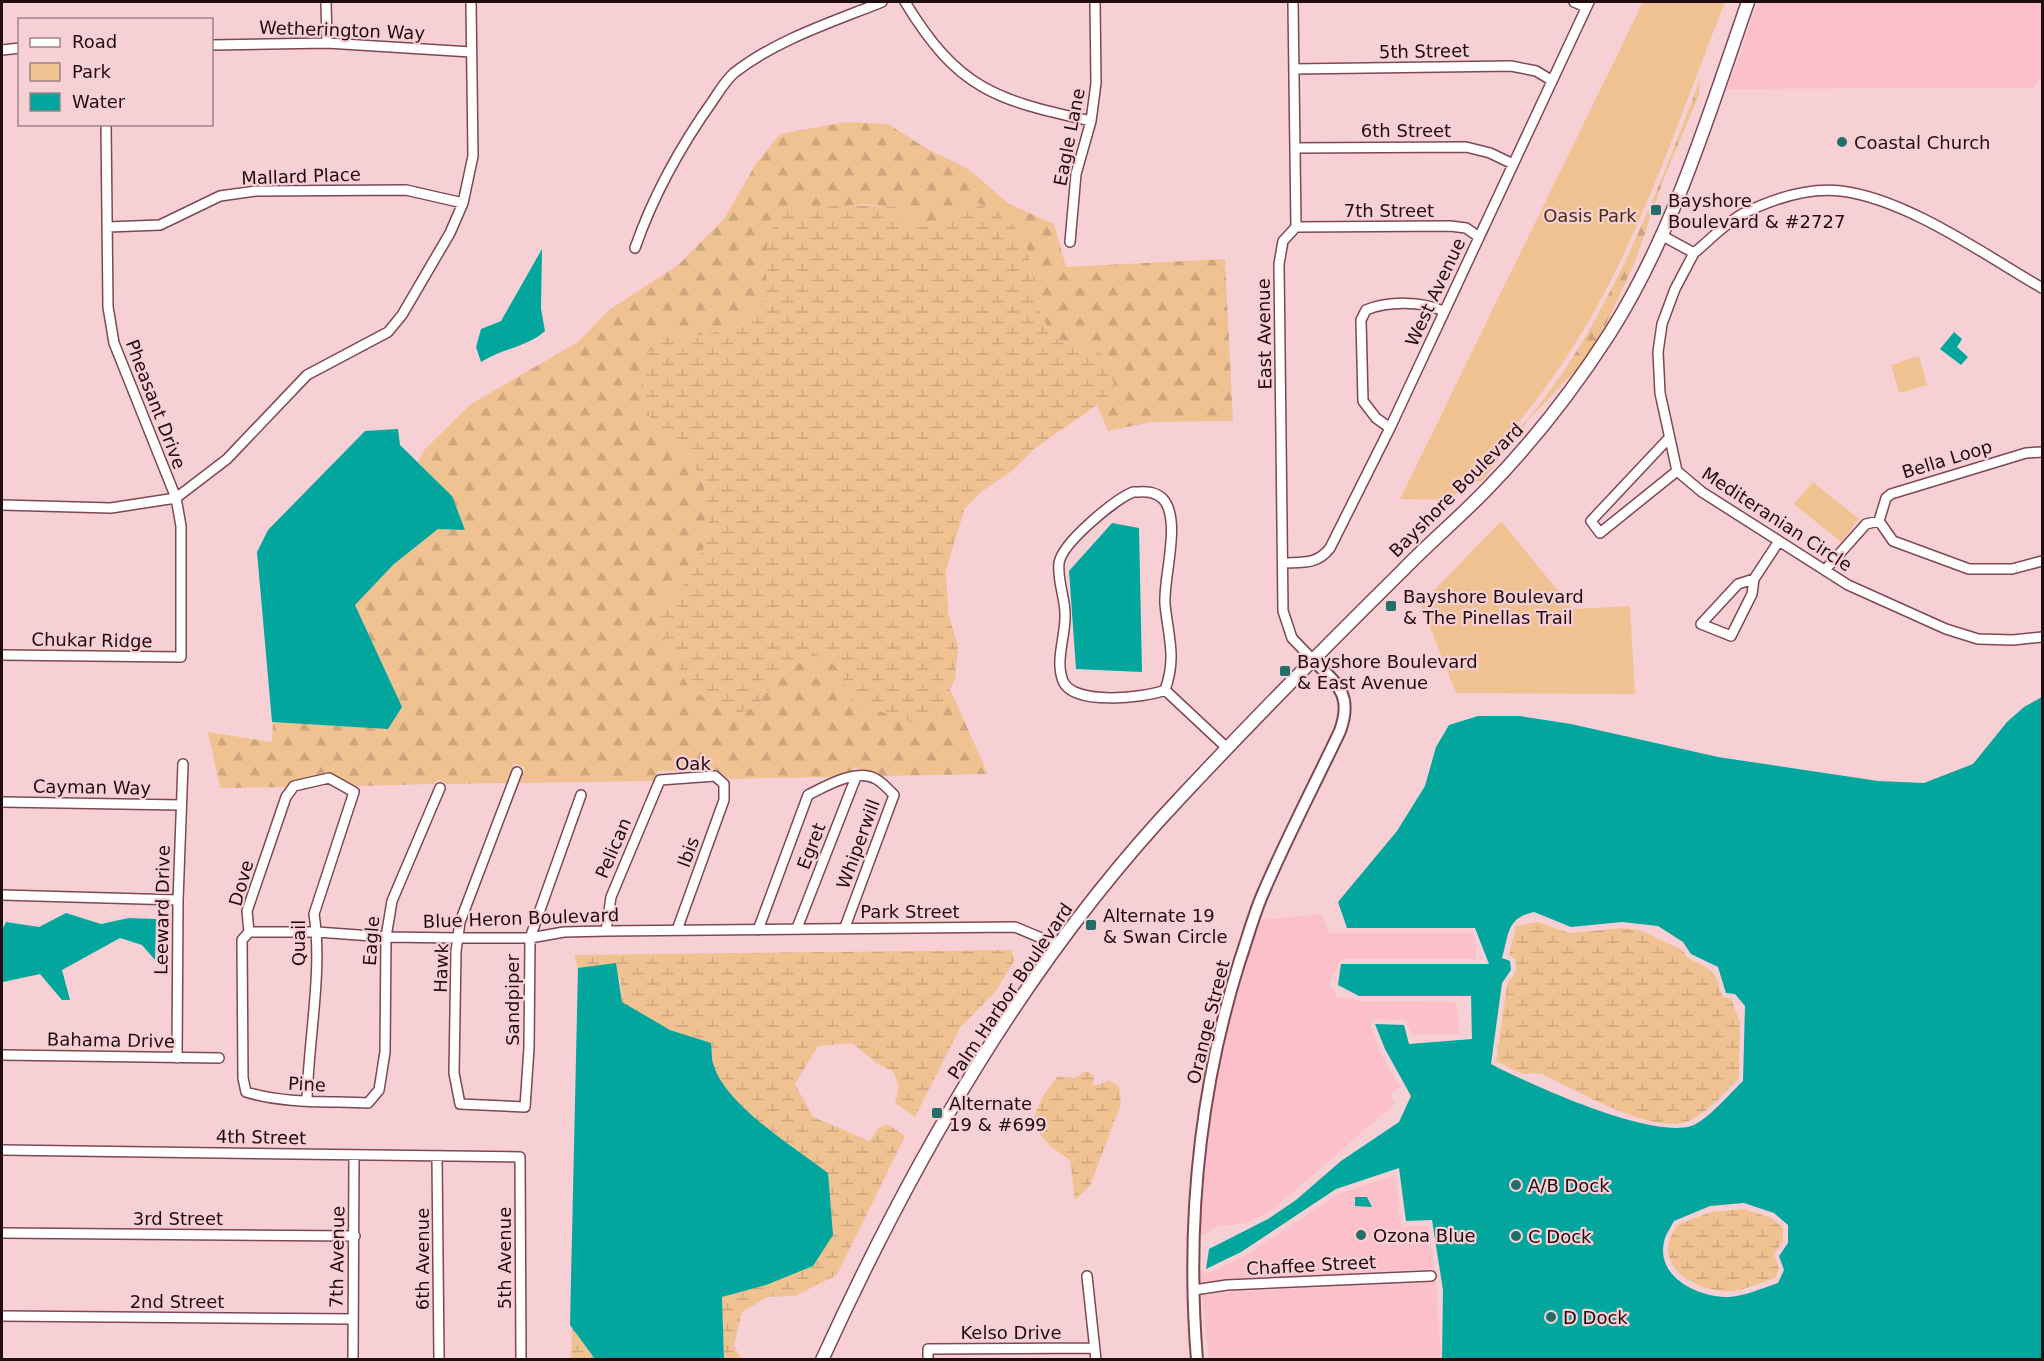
<svg xmlns="http://www.w3.org/2000/svg" width="2044" height="1361" viewBox="0 0 2044 1361" font-family="'DejaVu Sans',sans-serif">
	<style>
		.built { fill: #fbc0ca }
		.forest { fill: url(#forest-firs) }
		.wetland { fill: url(#wetland-marsh) }
		.park { fill: #f0c292 }
		.water { fill: #02a69d; fill-rule: evenodd }
		.lines { fill: none; stroke-linecap: round; stroke-linejoin: round }
		.minor-casing { stroke: #7e4852; stroke-width: 12 }
		.tertiary-casing { stroke: #7e4852; stroke-width: 14 }
		.secondary-casing { stroke: #7e4852; stroke-width: 15 }
		.minor { stroke: #fff; stroke-width: 9 }
		.tertiary { stroke: #fff; stroke-width: 10 }
		.secondary { stroke: #fff; stroke-width: 12 }
		.poi-dot { fill: #246e68; stroke: #f7d0d6; stroke-width: 2 }
		.labels { text-anchor: middle; dominant-baseline: central; stroke-width: 4.5; stroke-linejoin: round; paint-order: stroke }
		.street-label { font-size: 18px; fill: #210c10; stroke: #f7d0d6 }
		.poi-label { font-size: 18px; fill: #210c10; stroke: #f7d0d6; text-anchor: start }
		.park-label { font-size: 18px; fill: #482e10; stroke: #f7d0d6 }
	</style>
	<defs>
		<pattern id="forest-firs" width="22" height="20" patternUnits="userSpaceOnUse" patternTransform="scale(1.5)"><rect width="22" height="20" fill="#f0c292"/><path d="M5 1l3.5 6h-7zM16 11l3.5 6h-7z" fill="#cea67d"/></pattern>
		<pattern id="wetland-marsh" width="20" height="14" patternUnits="userSpaceOnUse" patternTransform="scale(1.5)"><rect width="20" height="14" fill="#f0c292"/><path d="M1 5h8M5 5V1M11 12h8M15 12V8" fill="none" stroke="#cea67d"/></pattern>
	</defs>
	<rect width="100%" height="100%" fill="#f7d0d6"/>
	<path class="built" d="M1758 2H2042V77L2033 88 1727 89Z
		M1322 914 1329 933H1472L1476 944V959H1340L1329 985 1337 997 1351 998 1360 1001 1456 1002 1460 1034 1411 1035 1406 1020 1372 1019 1371 1026 1380 1052 1400 1087 1390 1095 1395 1104 1272 1210 1247 1223 1217 1226 1200 1237 1206 1131 1215 1082 1234 998 1259 920Z
		M1395 1175 1399 1205 1397 1206 1402 1227 1428 1226 1434 1269 1227 1279 1200 1283V1268L1207 1274 1243 1257 1338 1194Z
		M1436 1282 1441 1359H1209L1202 1295 1228 1292Z"/>
	<path class="forest" d="M1700 79 1699 95 1663 181 1635 262 1601 335 1581 365 1528 420 1482 481H1475C1518 433 1561 382 1592 325 1636 247 1669 163 1700 79Z
		M846 122 888 124 929 150 967 168 1009 204 1054 224 1066 267 1225 259 1233 421 1152 422 1108 431 1097 405 1117 391 1102 355 1052 337 1039 309 1027 249 1012 224 975 201C949 221 942 230 908 225L894 207 865 204 831 208 767 246 766 297 739 327 693 337 664 331V339L644 356 650 419 676 445 701 476 710 512 706 545 684 584 655 614 668 648 689 687 730 715 755 707 777 678 813 653 839 668 853 702 937 716 950 689 988 774 882 776 876 772 853 768 852 771 831 777 730 779 715 770 658 771 654 781 519 783 525 768 514 763 507 783 447 784 438 779 435 784 356 786 328 772 293 780 286 787 220 788 208 732 272 742 273 722 388 729 402 707 355 605 394 564 438 529 465 530 452 496 418 462 424 450 471 404 578 342 609 310 678 265 724 219 757 162 780 134Z"/>
	<path class="wetland" d="M975 201 1012 224 1027 249 1039 309 1052 337 1102 354 1117 391 1034 449 1012 471 981 492 965 508 946 569 948 613 958 646 955 679 937 716 911 722 852 702 839 668 813 653 777 678 755 708 730 715 689 687 668 648 655 614 684 584 705 545 710 512 701 476 676 445 651 420 641 385 644 356 664 339V331L693 337 739 327 766 297 767 246 779 209C818 208 856 203 895 207L908 225C942 230 949 221 975 201Z
		M1538 922 1569 933 1622 928 1640 930 1682 950 1688 958 1709 969 1716 977 1722 996 1731 999 1740 1022 1739 1078C1724 1093 1706 1115 1686 1122 1649 1134 1577 1090 1544 1075 1538 1072 1532 1074 1526 1074 1516 1073 1505 1065 1496 1061L1507 985 1516 971 1515 959 1509 955 1516 926Z
		M1012 950 1014 961 996 991 960 1028 915 1117 895 1103 899 1086 893 1071 879 1065 852 1043 818 1046 795 1084 813 1117 870 1141 879 1128 887 1124 905 1136 837 1275 795 1296 768 1297 742 1312 734 1345 741 1359 724 1360 722 1297 766 1285 828 1173C795 1148 726 1105 714 1066 711 1059 711 1050 711 1043L670 1030 622 1002 620 978 578 968 574 955Z
		M1087 1071 1094 1076 1093 1085H1099L1109 1080 1119 1086 1121 1104 1090 1186 1075 1200 1070 1160 1051 1147 1031 1124 1044 1094 1058 1076 1074 1078Z
		M1744 1209 1771 1218 1783 1228V1241L1774 1254 1779 1269 1775 1278C1760 1283 1745 1290 1730 1291 1704 1293 1662 1274 1669 1242 1670 1237 1675 1230 1677 1225L1711 1212Z
		M572 1327 595 1359H571Z"/>
	<path class="park" d="M1643 2H1725C1682 110 1646 223 1587 324 1550 389 1501 445 1451 500L1400 499Z
		M1919 356 1927 385 1899 393 1891 365Z
		M1813 482 1859 519 1841 542 1794 504Z
		M1501 521 1573 609 1630 606 1635 694 1456 693 1421 604Z"/>
	<path class="water" d="M542 249 541 309 545 331C526 348 502 348 481 362L476 347 481 329 501 321Z
		M1954 332 1962 339 1957 347 1968 357 1961 365 1940 349Z
		M398 429 400 445 452 496 465 530 438 529 394 564 355 605 402 707 388 729 272 722 257 552 268 530 365 431Z
		M1112 523 1139 528 1142 672 1076 669 1069 571Z
		M2042 697V1359H1442L1443 1290 1432 1220 1406 1221 1399 1168 1336 1189 1241 1252 1206 1269 1209 1249 1268 1219 1296 1200 1341 1161 1399 1122 1411 1096 1385 1049 1375 1024 1404 1025 1409 1044 1472 1039 1471 996H1359L1338 985 1341 964H1489L1475 928H1347L1338 902 1397 831 1425 786 1436 747 1449 725 1478 716H1520L1571 724 1718 757 1878 781 1924 783 1973 764 2007 722 2024 707ZM1534 912 1571 927 1622 922 1658 926 1683 942 1691 954 1718 967 1726 993 1735 994 1745 1006 1743 1081C1731 1092 1706 1122 1691 1126 1650 1139 1531 1085 1491 1064L1502 983 1511 970 1510 961 1502 958C1509 935 1506 918 1534 912ZM1744 1203 1774 1213 1788 1225V1243L1779 1256 1784 1270 1778 1283C1763 1288 1745 1296 1729 1297 1700 1298 1656 1278 1664 1242 1665 1235 1671 1227 1674 1221L1710 1206Z
		M66 913 101 924 129 918 156 919 155 960 142 945 120 938 62 970 70 1000H62L40 974 3 982 2 986V930L6 922 39 927Z
		M616 963 622 1002 670 1030 711 1043C712 1050 711 1059 714 1066 726 1105 795 1148 828 1173L833 1235 813 1266 766 1285 722 1297 724 1359H595L570 1325 578 968Z
		M1355 1197H1367L1372 1207 1355 1206Z"/>
	<g class="lines">
		<g class="minor-casing">
			<path id="minor" d="M326 2 327 43
				M905 2C958 89 995 100 1091 121
				M1293 2 1296 227
				M1574 2 1586 7
				M212 45 327 43 471 52
				M2 50 20 48
				M1294 69 1511 66 1536 71 1551 80
				M1295 148 1466 147 1490 153 1513 164
				M108 227 160 225 220 196 256 191 406 190 463 203
				M1296 227 1283 241 1279 264 1283 611 1292 638 1314 661
				M1296 227 1450 226 1466 228 1479 237
				M1661 235 1694 253C1710 240 1725 223 1744 213 1773 199 1809 187 1841 191 1907 199 1985 255 2042 288
				M1070 242 1076 174 1091 121 1096 83 1095 2
				M635 248C653 196 682 144 714 99 720 90 726 80 734 73 776 40 832 22 882 2
				M1694 253 1675 289 1662 324 1658 352 1660 393 1677 471 1702 492 1848 585 1946 629 1978 639 2013 640 2042 637
				M1390 428 1376 418 1363 401 1361 320 1366 310C1388 301 1422 301 1443 311
				M1669 438 1591 521 1600 533 1677 471
				M1133 492C1144 492 1154 490 1163 499 1182 520 1163 578 1165 604 1168 636 1177 657 1165 690 1145 698 1073 706 1063 681 1055 661 1065 638 1065 617 1066 599 1057 582 1059 563 1062 543 1114 500 1133 492Z
				M2 505 111 508 176 498 227 459 307 375 388 332 402 315 450 233 463 203 473 156 471 2
				M1879 521 1886 498 1891 494 2026 453 2042 452
				M1283 563C1302 562 1317 565 1330 548L1390 428 1589 2
				M1825 570 1866 524 1879 521 1893 541 1969 569H2012L2042 561
				M1754 579 1738 584 1701 624 1731 636 1752 594 1754 579 1779 541
				M2 655 181 657V526L176 498 114 343 108 307 106 124
				M1165 690 1227 748
				M517 772 460 922 456 951 454 1073 460 1104 525 1107 529 1048 530 938 581 795
				M2 802 181 805
				M2 895 178 900
				M797 928 856 777
				M758 930 808 795C826 786 856 768 876 779 882 782 889 790 894 795L845 927
				M606 931 611 897 660 780 715 776 724 784V800L677 930
				M249 932H317L386 937 458 938H530L564 932 606 931 1015 927 1058 945
				M2 1055 219 1058
				M177 1058 178 900 183 764
				M307 1101C308 1042 323 971 314 914L354 792 329 778 294 786 286 797 247 911 249 932 242 940 243 1078 246 1092C285 1104 328 1101 368 1103L379 1090 385 1052 386 937 392 901 440 788
				M2 1150 520 1157 521 1360
				M437 1157 439 1360
				M2 1233 355 1236
				M1087 1276 1096 1360
				M1194 1290 1227 1285 1431 1276
				M2 1316 353 1319
				M353 1360 354 1155
				M928 1360V1349L1094 1348"/>
		</g>
		<g class="tertiary-casing">
			<path id="tertiary" d="M1197 1360C1186 1224 1199 1090 1240 960 1248 937 1254 913 1264 891 1287 837 1315 784 1340 731 1353 695 1338 685 1314 661"/>
		</g>
		<g class="secondary-casing">
			<path id="secondary" d="M822 1360C914 1158 1027 960 1180 798 1252 721 1327 645 1402 571 1429 543 1459 518 1486 490 1533 442 1574 389 1610 333 1674 232 1709 113 1748 2"/>
		</g>
		<use href="#minor" class="minor"/>
		<use href="#tertiary" class="tertiary"/>
		<use href="#secondary" class="secondary"/>
	</g>
	<g class="poi-dot">
		<circle cx="1842" cy="142" r="6"/>
		<rect x="1650" y="204" width="12" height="12" rx="3"/>
		<rect x="1385" y="600" width="12" height="12" rx="3"/>
		<rect x="1279" y="665" width="12" height="12" rx="3"/>
		<rect x="1085" y="919" width="12" height="12" rx="3"/>
		<rect x="931" y="1107" width="12" height="12" rx="3"/>
		<circle cx="1516" cy="1185" r="6"/>
		<circle cx="1361" cy="1235" r="6"/>
		<circle cx="1516" cy="1236" r="6"/>
		<circle cx="1551" cy="1317" r="6"/>
	</g>
	<g class="labels">
		<g class="street-label">
			<text transform="translate(342 30) rotate(2)">Wetherington Way</text>
			<text transform="translate(1424 51) rotate(-1)">5th Street</text>
			<text x="1406" y="130">6th Street</text>
			<text transform="translate(1069 137) rotate(-79)">Eagle Lane</text>
			<text transform="translate(301 176) rotate(-2)">Mallard Place</text>
			<text x="1389" y="210">7th Street</text>
			<text transform="translate(1435 292) rotate(-65)">West Avenue</text>
			<text transform="translate(1264 334) rotate(-91)">East Avenue</text>
			<text transform="translate(156 404) rotate(69)">Pheasant Drive</text>
			<text transform="translate(1947 459) rotate(-17)">Bella Loop</text>
			<text transform="translate(1456 490) rotate(-45)">Bayshore Boulevard</text>
			<text transform="translate(1777 519) rotate(33)">Mediteranian Circle</text>
			<text transform="translate(92 640) rotate(1)">Chukar Ridge</text>
			<text x="693" y="763">Oak</text>
			<text transform="translate(92 787) rotate(1)">Cayman Way</text>
			<text transform="translate(858 844) rotate(-70)">Whiperwill</text>
			<text transform="translate(811 846) rotate(-69)">Egret</text>
			<text transform="translate(613 848) rotate(-67)">Pelican</text>
			<text transform="translate(688 852) rotate(-70)">Ibis</text>
			<text transform="translate(241 883) rotate(-74)">Dove</text>
			<text transform="translate(162 910) rotate(-89)">Leeward Drive</text>
			<text x="910" y="911">Park Street</text>
			<text transform="translate(521 918) rotate(-2)">Blue Heron Boulevard</text>
			<text transform="translate(371 941) rotate(-86)">Eagle</text>
			<text transform="translate(298 943) rotate(-90)">Quail</text>
			<text transform="translate(441 968) rotate(-88)">Hawk</text>
			<text transform="translate(1010 991) rotate(-56)">Palm Harbor Boulevard</text>
			<text transform="translate(512 1000) rotate(-90)">Sandpiper</text>
			<text transform="translate(1208 1022) rotate(-76)">Orange Street</text>
			<text transform="translate(111 1040) rotate(1)">Bahama Drive</text>
			<text transform="translate(307 1084) rotate(3)">Pine</text>
			<text transform="translate(261 1137) rotate(1)">4th Street</text>
			<text x="178" y="1218">3rd Street</text>
			<text transform="translate(337 1257) rotate(-89)">7th Avenue</text>
			<text transform="translate(504 1258) rotate(-90)">5th Avenue</text>
			<text transform="translate(422 1259) rotate(-90)">6th Avenue</text>
			<text transform="translate(1311 1265) rotate(-3)">Chaffee Street</text>
			<text x="177" y="1301">2nd Street</text>
			<text x="1011" y="1332">Kelso Drive</text>
		</g>
		<g class="poi-label">
			<text x="1854" y="142">Coastal Church</text>
			<text x="1668" y="200">Bayshore<tspan x="1668" dy="21">Boulevard &amp; #2727</tspan></text>
			<text x="1403" y="596">Bayshore Boulevard<tspan x="1403" dy="21">&amp; The Pinellas Trail</tspan></text>
			<text x="1297" y="661">Bayshore Boulevard<tspan x="1297" dy="21">&amp; East Avenue</tspan></text>
			<text x="1103" y="915">Alternate 19<tspan x="1103" dy="21">&amp; Swan Circle</tspan></text>
			<text x="949" y="1103">Alternate<tspan x="949" dy="21">19 &amp; #699</tspan></text>
			<text x="1528" y="1185">A/B Dock</text>
			<text x="1373" y="1235">Ozona Blue</text>
			<text x="1528" y="1236">C Dock</text>
			<text x="1563" y="1317">D Dock</text>
		</g>
		<g class="park-label">
			<text x="1590" y="215">Oasis Park</text>
		</g>
	</g>
	<rect width="2044" height="1361" fill="none" stroke="#210c10" stroke-width="6"/>
	<rect x="18" y="18" width="195" height="108" fill="#f7d0d6" stroke="#a18287" stroke-width="1.5"/>
	<rect x="30" y="38" width="30" height="9" fill="#ffffff" stroke="#a18287" stroke-width="1.5"/>
	<text x="72" y="48" font-size="18" fill="#210c10">Road</text>
	<rect x="30" y="63" width="30" height="18" fill="#f0c292" stroke="#a18287" stroke-width="1.5"/>
	<text x="72" y="78" font-size="18" fill="#210c10">Park</text>
	<rect x="30" y="93" width="30" height="18" fill="#02a69d" stroke="#a18287" stroke-width="1.5"/>
	<text x="72" y="108" font-size="18" fill="#210c10">Water</text>
</svg>
